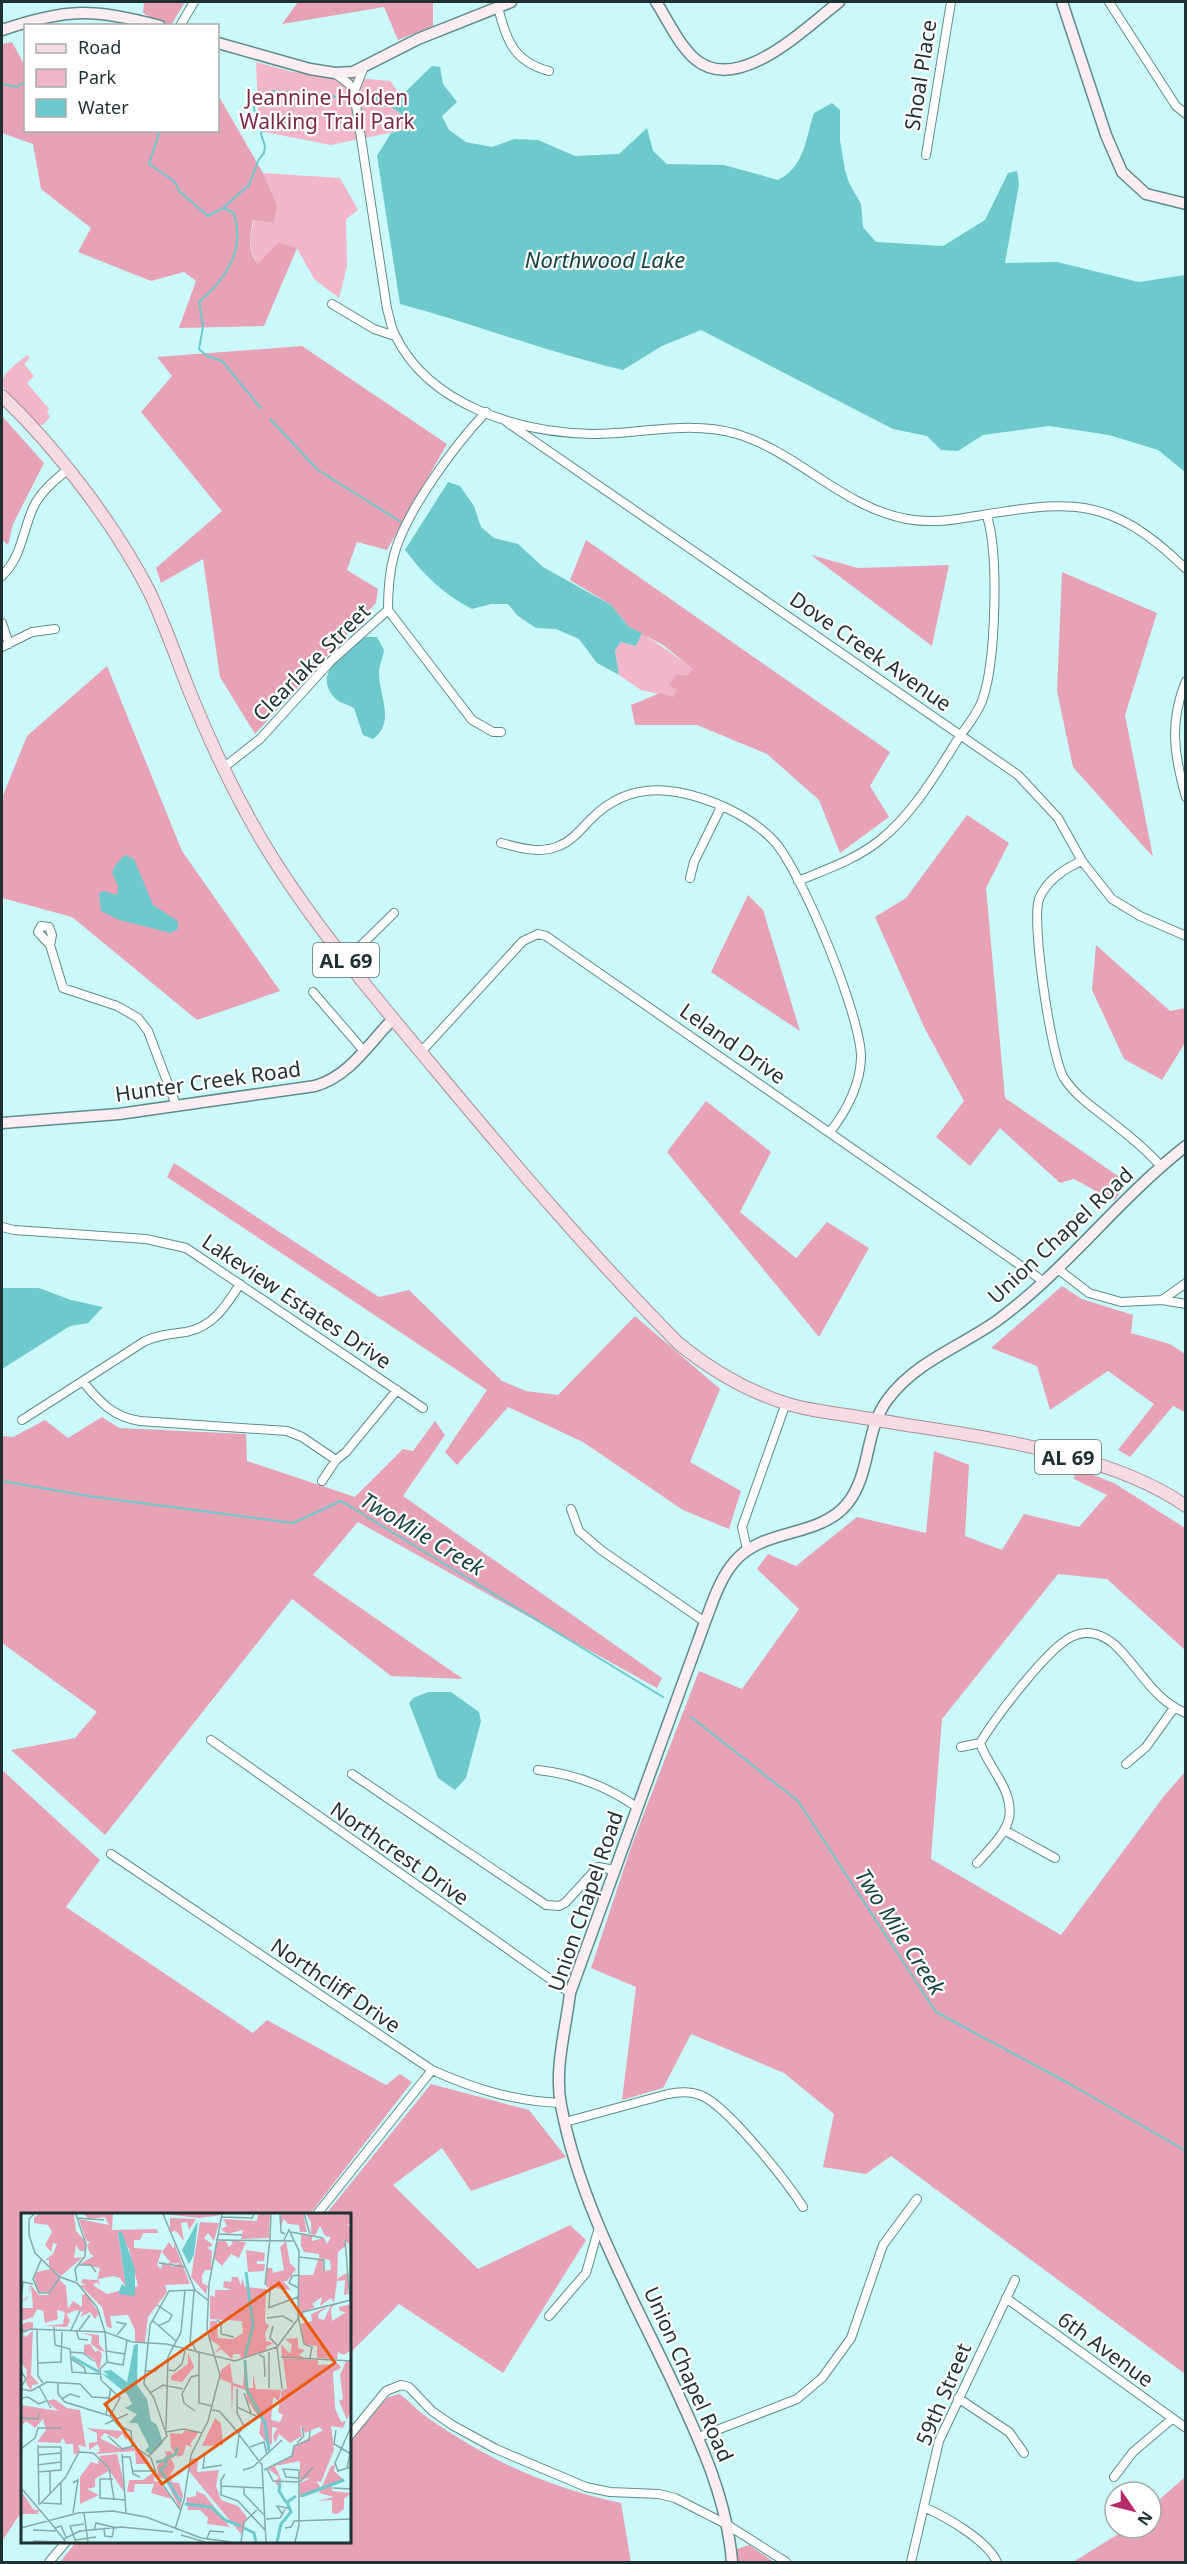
<svg xmlns="http://www.w3.org/2000/svg" width="1187" height="2564" viewBox="0 0 1187 2564" font-family="'Noto Sans',sans-serif">
	<style>
		.green { fill: #f1b6c7 }
		.forest { fill: #e8a2b6 }
		.water { fill: #6ec9cc }
		.lines { fill: none; stroke-linecap: round; stroke-linejoin: round }
		.stream { stroke: #6ec9cc; stroke-width: 2 }
		.street-casing { stroke: #608b8c; stroke-width: 10 }
		.secondary-casing { stroke: #608b8c; stroke-width: 13 }
		.primary-casing { stroke: #a79098; stroke-width: 14 }
		.street { stroke: #fff; stroke-width: 8 }
		.secondary { stroke: #fbedf1; stroke-width: 10 }
		.primary { stroke: #f7dbe2; stroke-width: 12 }
		.labels { text-anchor: middle; dominant-baseline: central; stroke-width: 4.5; stroke-linejoin: round; paint-order: stroke }
		.shield { fill: #fff; stroke: #626e6f; stroke-width: 1.5 }
		.shield-label { font-size: 20px; font-weight: bold; fill: #1e3031 }
		.street-label { font-size: 21px; fill: #1e3031; stroke: #fff }
		.park-label { font-size: 21px; fill: #7c2a49; stroke: #fff }
		.water-label { font-size: 22px; font-style: italic; fill: #184344; stroke: #fff }
		.inset-river { fill: none; stroke: #6ec9cc; stroke-width: 3 }
		.inset-road { fill: none; stroke: #86a9aa; stroke-width: 1.5 }
		.view { fill: #e8590c; fill-opacity: 0.15; stroke: #e8590c; stroke-width: 3 }
		.inset-edge { fill: none; stroke: #1e3031; stroke-width: 3 }
	</style>
	<rect width="100%" height="100%" fill="#cbf9fa"/>
	<path class="green" d="M256 62 293 72 390 81 401 96 367 97 391 107 406 117 403 130 331 145 259 131Z
		M263 173 340 178 358 210 346 219 347 266 339 298 314 279 297 248 258 264C248 250 250 236 254 220L274 223 277 205Z
		M27 355 30 358 24 364 34 376 27 383 49 409 47 411 50 417 43 425H39L2 386C1 373 18 363 27 355Z
		M642 633 694 669 673 697 641 690 619 675 615 650 621 642 636 646Z"/>
	<path class="forest" d="M144 2H185L171 25H165L143 13Z
		M298 2H433V26L398 40 384 7 282 24Z
		M12 42 25 66 26 130H218V95L263 173 277 205 274 223 253 220C250 236 247 251 258 264L278 243 297 248 264 326 179 328 196 281 184 272 151 281 78 252 91 228 41 189 33 144 2 133V44Z
		M302 346 447 444 387 550 357 542 347 570 378 589 376 603 255 734 220 677 203 559 161 583 156 568 222 511 141 412 172 376 157 357Z
		M2 416 44 463 13 524 8 545 2 540Z
		M586 540 890 752 870 786 889 817 840 853 819 800 767 754 697 725H635L631 705 660 693 673 697 677 690 669 685 676 674 687 676 693 669 663 645 629 627 611 605 570 580Z
		M811 555 858 568 949 565 932 646Z
		M1062 572 1157 613 1125 715 1153 857 1073 767 1057 691Z
		M107 666 182 851 280 991 197 1020 72 917 2 898V798L27 736Z
		M967 815 1009 843 986 888 1005 1098 1128 1183 1114 1201 1074 1179 1060 1183 1000 1128 970 1166 936 1137 964 1101 925 1029 875 917 906 898Z
		M748 895 763 910 800 1031 711 972Z
		M1096 945 1170 1011 1185 1008V1043L1162 1080 1124 1059 1092 990Z
		M706 1101 771 1152 740 1212 796 1258 827 1222 869 1248 819 1337 667 1152Z
		M174 1163 379 1297 409 1290 502 1381 526 1391 558 1395 635 1316 720 1389 690 1462 741 1491 729 1529 683 1510 583 1442 508 1407 457 1465 445 1452 487 1390 167 1177Z
		M1062 1286 1082 1299 1133 1315 1131 1333 1170 1344 1185 1354V1412L1173 1406 1130 1457 1118 1450 1154 1404 1108 1371 1050 1410 1037 1366 991 1348Z
		M102 1417 119 1428 246 1434 247 1461 355 1497 403 1449 413 1451 435 1421 445 1435 403 1496 662 1678 657 1688 358 1522 313 1575 463 1679 391 1676 292 1599 105 1835 11 1750 75 1738 97 1712 2 1643V1436L13 1437 45 1420 68 1438Z
		M934 1451 969 1465 965 1536 1002 1550 1024 1514 1079 1527 1107 1495 1074 1479 1075 1468 1114 1483 1185 1528V1650L1107 1579 1058 1574 942 1719 931 1859 1061 1935 1164 1796 1185 1772V2374L891 2156 866 2174 823 2167 834 2114 784 2073 691 2034 663 2088 622 2100 636 1987 591 1968 631 1847 699 1671 742 1689 799 1609 757 1569 768 1554 796 1566 857 1517 926 1533Z
		M2 1770 100 1860 66 1907 253 2033 267 2020 386 2085 400 2074 412 2082 310 2214H22V2511L2 2541Z
		M431 2084 529 2110 566 2157 471 2191 442 2148 393 2185 478 2269 570 2225 586 2240 503 2373 399 2304 350 2353V2214H326Z
		M400 2394C410 2402 418 2411 428 2418 490 2461 548 2487 621 2503L631 2562H60L76 2542H350V2441L388 2397Z
		M1185 2477V2562H1073L1128 2528H1151V2507Z
		M749 2545 774 2562H736L737 2549Z"/>
	<path class="water" d="M432 66 440 67 443 84 457 102 442 116 449 130 466 142 492 147 514 139 538 140 575 156 619 154 647 128 653 151 667 164 724 165 778 180C805 166 805 140 814 113L832 103 840 110V140L845 170 849 183 861 204 863 227 876 242 943 246 985 220 1008 173 1017 171 1019 184 1005 263 1057 262 1139 282 1185 275V472L1158 450 1109 435 1049 426 983 435 958 451 941 450 927 436 893 429 701 330 662 346 623 370C547 352 475 324 400 304L377 156 391 133 403 130 406 117 391 107 366 103 367 97 401 96Z
		M448 482 460 486 474 506 481 527 494 538 518 544 543 567 611 605 629 627 642 633 636 646 621 642 615 650 619 675 597 663 579 639 556 629 536 628 518 616 508 604H491L472 609C444 595 423 574 405 550Z
		M366 637H377L384 650C383 658 379 665 379 673 379 696 396 722 373 739L363 735 354 708C348 704 342 704 337 700 309 674 345 652 366 637Z
		M125 855 134 859 153 905 178 921V929L171 933 119 920 101 911 99 894 103 891 117 895C123 875 99 879 125 855Z
		M2 1288H39L71 1300 103 1307 88 1323 70 1326 2 1369Z
		M428 1692H451L479 1712 481 1721 466 1778 455 1790 438 1778 409 1703 413 1698Z"/>
	<g class="lines">
		<path class="stream" d="M2 84 17 87 26 81
			M273 91 341 97
			M160 130 149 164 174 181 180 192 208 216 223 208 249 185 259 159 264 153 265 146 261 134 263 127C256 115 249 107 259 93
			M224 208 234 213C245 250 227 278 199 302L203 327 199 349 207 356 222 361 261 408
			M270 419 318 470 401 522
			M2 1481 88 1496 293 1523 341 1501 663 1697
			M691 1717 798 1801 936 2012 1070 2084 1186 2151"/>
		<g class="street-casing">
			<path id="street" d="M1109 2 1176 106 1186 114
				M498 7C506 40 514 62 549 71
				M180 26 194 2
				M364 67 354 92 387 309C390 318 391 328 395 335 429 406 521 433 593 434 643 434 688 420 737 434 799 453 842 507 907 519 928 523 949 521 970 517 1070 500 1109 494 1186 569
				M336 74 349 84 354 92
				M926 155 951 2
				M332 304 374 329 395 336
				M508 423 1018 775 1058 818 1082 861 1112 899 1140 916 1186 936
				M2 576C22 556 22 533 33 508 40 492 54 481 67 470
				M388 610 472 720 493 732H501
				M2 623 9 644
				M2 647 32 632 55 629
				M1186 681C1169 721 1174 756 1186 797
				M223 768 260 739 331 661 388 610C388 591 389 573 394 555 406 511 454 446 486 412
				M501 843C521 848 540 854 559 846 572 841 581 829 590 820 614 795 643 786 677 792 710 798 749 815 773 840 801 869 862 1018 861 1058 860 1086 847 1110 830 1132
				M1082 861C1065 868 1046 881 1039 899 1031 921 1051 1057 1064 1078 1076 1097 1097 1110 1114 1124 1131 1137 1147 1151 1161 1166
				M690 878 694 862 721 807
				M798 881C827 869 855 860 880 840 914 813 937 772 960 736 968 725 977 714 982 701 996 663 999 555 987 516
				M41 926 49 927 52 935 50 945 38 932Z
				M50 945 63 988 117 1006 138 1018 148 1031 176 1105
				M346 960 394 913
				M313 992 363 1050
				M421 1052 523 941 538 934 546 936 1043 1281
				M2 1227 14 1230 146 1239 186 1248 423 1408
				M1058 1269 1089 1293 1121 1302 1162 1300 1186 1283
				M1162 1300 1186 1304
				M84 1383C100 1402 113 1417 140 1421L287 1431 302 1437 336 1460
				M22 1420 145 1341C158 1335 171 1334 186 1332 213 1327 226 1306 240 1284
				M322 1481 336 1460 346 1452 397 1390
				M571 1509 579 1531 601 1550 705 1622
				M747 1549 742 1527 786 1403
				M211 1740 570 1993
				M961 1747 980 1743C994 1720 1051 1642 1076 1635 1089 1630 1103 1635 1114 1644 1139 1667 1153 1700 1186 1713
				M1126 1764 1146 1747 1174 1708
				M538 1770C576 1774 607 1786 638 1808
				M352 1774 546 1905 559 1906 565 1903 598 1867 615 1870
				M1004 1830 1055 1858
				M111 1854 432 2070C474 2089 514 2101 560 2103
				M977 1863C1005 1832 1023 1817 998 1777 992 1766 984 1755 980 1743
				M565 2122 668 2094C678 2092 689 2091 700 2095 726 2104 787 2182 803 2207
				M317 2214 432 2070
				M1006 2298 1186 2428
				M549 2316 586 2273 599 2227
				M958 2398 1009 2432 1024 2453
				M350 2435 386 2391 401 2385 409 2387 432 2411 452 2425 496 2449 586 2487 610 2492 659 2494 675 2498 726 2524 786 2562
				M699 2437 797 2399 822 2378 851 2338 883 2245 917 2199
				M1114 2477 1133 2452 1172 2419
				M924 2507C946 2517 987 2540 997 2562
				M49 2562 66 2542
				M911 2562 939 2441 1015 2280"/>
		</g>
		<g class="secondary-casing">
			<path id="secondary" d="M656 2C668 20 678 44 695 59 738 96 806 27 839 2
				M1062 2 1106 135 1122 172 1146 194 1186 204
				M2 30C67 8 94 8 160 26
				M218 43 310 69 335 73 353 72 418 39 511 2
				M2 1123 119 1114 315 1086C350 1076 369 1043 393 1019
				M732 2562C727 2498 700 2441 673 2383 631 2294 579 2203 561 2105 554 2068 566 2029 570 1993L705 1622C713 1601 720 1578 735 1561 763 1528 819 1538 847 1504 872 1473 864 1430 888 1399 915 1362 962 1346 998 1320 1067 1269 1118 1199 1186 1146"/>
		</g>
		<g class="primary-casing">
			<path id="primary" d="M2 396C56 447 116 526 150 593 164 623 175 654 187 685 209 740 234 794 264 844 313 925 375 997 435 1069 513 1163 592 1256 678 1343 711 1370 746 1391 788 1404 811 1411 835 1413 859 1417 959 1435 1102 1447 1186 1506"/>
		</g>
		<use href="#street" class="street"/>
		<use href="#secondary" class="secondary"/>
		<use href="#primary" class="primary"/>
	</g>
	<g class="labels">
		<g class="shield">
			<rect x="313" y="943" width="66" height="34" rx="4.5"/>
			<rect x="1035" y="1440" width="66" height="34" rx="4.5"/>
		</g>
		<g class="shield-label">
			<text x="346" y="960">AL 69</text>
			<text x="1068" y="1457">AL 69</text>
		</g>
		<g class="street-label">
			<text transform="translate(920 75) rotate(-81)">Shoal Place</text>
			<text transform="translate(871 651) rotate(35)">Dove Creek Avenue</text>
			<text transform="translate(311 662) rotate(-45)">Clearlake Street</text>
			<text transform="translate(733 1043) rotate(35)">Leland Drive</text>
			<text transform="translate(208 1081) rotate(-8)">Hunter Creek Road</text>
			<text transform="translate(1060 1235) rotate(-43)">Union Chapel Road</text>
			<text transform="translate(297 1301) rotate(34)">Lakeview Estates Drive</text>
			<text transform="translate(400 1853) rotate(35)">Northcrest Drive</text>
			<text transform="translate(585 1901) rotate(-71)">Union Chapel Road</text>
			<text transform="translate(336 1985) rotate(34)">Northcliff Drive</text>
			<text transform="translate(1106 2349) rotate(36)">6th Avenue</text>
			<text transform="translate(689 2374) rotate(66)">Union Chapel Road</text>
			<text transform="translate(943 2394) rotate(-67)">59th Street</text>
		</g>
		<g class="park-label">
			<text x="327" y="97">Jeannine Holden<tspan x="327" dy="24">Walking Trail Park</tspan></text>
		</g>
		<g class="water-label">
			<text x="605" y="259">Northwood Lake</text>
			<text transform="translate(423 1533) rotate(31)">TwoMile Creek</text>
			<text transform="translate(901 1931) rotate(57)">Two Mile Creek</text>
		</g>
	</g>
	<g transform="translate(21 2213)">
		<rect width="330" height="330" fill="#cbf9fa"/>
		<path d="M19 1H53L55 18 64 28V38H59L55 32 53 45 62 44 40 63 28 53V47H24L32 41 36 31 32 30 30 39 24 32 31 19 27 12 13 10V4ZM63 1H92L91 17 136 16 137 20H122L119 27H113V35L141 37 136 52 140 56 142 49 152 54 159 50 147 51 149 49 141 39 148 29 153 36V30L169 71 144 72 146 79 127 104 124 129H114V117L107 102 89 103 91 115 86 114 81 94 59 72H66L60 70 62 66 76 67 79 55 59 51 73 43 69 41 66 32 69 29 65 28 58 6 88 12 84 4 68 6ZM97 20 108 36 117 73 86 81 72 72 76 69 79 74 77 66 92 63 99 65 105 74ZM143 1H196L200 2 178 5ZM237 1H249L248 25 220 26 222 17 206 21 200 16 206 13 202 6 236 8ZM260 1H282L286 19H279L278 12 267 11 263 6 260 13ZM285 1H330V10L326 12 330 14V74L328 31 321 26 326 32 317 39 316 66 327 59V81L323 82 324 67 316 68 313 90 310 85 299 93 301 84 291 91 294 94 278 101V62H292L297 47H302V58L310 57 309 47 298 45V41L283 39 280 33V21L291 23V28L303 25 306 31 310 24 304 23 299 13 294 23 290 21V9ZM149 5 175 6 168 17 166 9 160 10 163 28 155 18 149 19ZM179 9 198 10 193 28 187 20 183 25 192 32 186 35 191 38 190 57H184L181 63V70L187 73 185 81 170 64ZM204 27 208 34 212 30 209 27 225 29 218 45 210 41 201 53 193 45 195 29ZM265 28 269 50 275 56 266 68H262L270 77 245 74V55H251L252 60 263 57 259 34ZM225 37 244 40 243 48H236V51H244L243 58 227 59ZM30 56 38 64 28 79H17L13 64 16 59ZM211 64H217L220 73 221 65 224 74 245 76 244 109 248 113 244 120 245 128 253 130 245 134 246 138 220 145 219 141H212L211 146 200 136 194 140 199 133 188 126 189 108H196L197 125 212 126 222 120 221 108 189 106V82L194 84V77H210L202 74 203 68 210 69ZM38 66 45 73 47 96 52 88 61 94V82L65 81 78 100 74 106 69 99 59 104 62 99 56 97 45 101 49 107 46 114 23 113 42 111 44 99 36 97 37 106 24 110 22 98 16 96 12 104 0 108V95H12L10 73 6 86 0 89 7 83 9 71 18 82H27ZM317 90 310 95 311 108 325 99 319 98 318 94 330 91V137L323 142 317 139 316 146 296 145V133L283 131 280 111 291 108 290 101 308 93 298 100 297 105 303 107 310 92ZM6 109H12V115L3 119 2 122 5 124 12 117 10 162 18 171 11 172 10 178 5 170 6 157 0 150V112ZM60 120 78 122V131L84 139 78 137 81 141 78 158 73 146 63 140V132L69 131 74 139 78 137 70 131 71 123ZM277 125V135L284 137 278 142 284 145 261 144 260 131 269 141 271 132 264 126ZM167 139 173 154 161 169 150 167V163L167 151ZM262 145 297 147V152L318 151 320 155 312 159 314 195 320 209 325 208 322 215 310 213 313 237 300 269 295 268 299 273 296 279 282 284H279V270L290 265 279 267V248L254 253 260 266 259 276 254 269 258 264 247 256 270 244 274 233 302 217 298 214 284 220 279 212 281 223 269 230 258 221 254 230 252 223 256 215 251 214V231L247 232 238 220 240 207 226 187 225 177 212 173 211 204 210 170 199 166 200 157 209 150 212 170 222 173 224 147 227 175H232V161L235 176 260 177 258 188 252 184 250 207 259 209 262 202 257 199 261 177 266 176ZM325 148H330V197L326 207 318 188 322 186 319 162ZM33 186 46 195 59 197 65 234 57 232 59 238 53 242 52 231H45L42 225 39 230 16 229 25 217 22 206 14 215 5 208 0 213V192L37 198 26 188ZM194 205 200 210 202 232 181 233ZM65 215 100 218 106 221V228L101 221 96 226 84 220 79 225 98 235 111 234 124 243 129 251H115L114 238 74 241 79 238 77 231 68 237V230L76 229V220ZM164 217 178 219 169 231 172 234 165 232 162 242 157 244 150 235 149 220 161 221ZM150 238 154 244 150 245 154 254 149 262 151 269 158 270 162 282 159 296 144 266 137 264 136 253 146 242 143 239ZM96 241 102 266 103 279 78 243ZM177 245 176 259 198 257 195 273 200 287 217 293 226 304 220 321 167 257 170 246ZM78 246 89 257 74 266V274L66 276 78 282 59 291V264L70 249 77 251ZM314 252 313 258 324 268 311 272V278L330 280 323 286V296L316 301 311 300V287L296 288 313 284 298 280 310 253ZM134 258 133 268 139 269 151 286 130 280 133 271H114L113 279H106L108 267H122ZM0 278 13 297H18L17 301H0ZM175 278 184 282 209 314 186 311 187 305 179 297H167L165 285 175 283Z" fill="#e8a2b6" fill-rule="evenodd"/>
		<path d="M177 8 173 42 168 51 161 37ZM97 19H101L114 56V83L97 81 101 71 105 74ZM117 131 116 172 126 186 130 208 136 212 142 230 130 242 124 238 128 233 116 210H108L116 201 104 195 111 191 106 181 80 160 88 163 82 158 90 157 106 169 113 132Z" fill="#6ec9cc"/>
		<path class="inset-river" d="M224 143 232 113 225 59M51 144 78 159M224 147 226 177 244 210 248 238M144 246 155 241 156 234M135 249 145 247V253L139 256 160 289M259 270 258 278 265 289M280 283 323 267M164 291 190 294 204 307 220 313M223 315 233 320 235 329M256 329 260 311 270 299 266 289 275 283"/>
		<path class="inset-road" d="M13 1 8 6V22L14 40 39 64 56 70 76 94 84 119 111 129 145 131 214 148 256 134 282 99 330 87M55 1 65 32 64 43 54 56 56 68M142 1 174 77 188 88M259 1 260 19 264 21M283 1 289 21M201 4 231 5 233 1M56 5 83 7M270 19 302 25M198 21 221 22M249 26 250 1M195 27 272 28M263 27 268 17 278 38 277 103 283 131 291 134 289 145M324 27 329 87M278 44 303 47V58M20 47 12 66 18 80H28L39 64M138 50 165 54M58 52H70L75 59M244 72 249 26M277 75 268 70 271 63 278 62M1 79 2 69 12 71M136 92 151 102 148 108 137 113M247 95 277 84M248 95 249 74M246 105 262 103 272 109M131 107 155 128M196 107 200 110V121L213 124M95 109 105 111 96 122M0 113 3 119 9 116 84 119 86 149M252 113 249 125 257 133M33 114 34 132 49 136 51 159 79 161M16 116 17 163 22 170M50 117 59 98M55 117 58 126 67 127M58 117 69 102M169 130 173 78M256 134 261 176M162 137 171 130 176 140M85 138 104 141M49 139 62 140 73 148M178 140V190L191 193M238 142 243 144 244 164M260 144 330 148M50 146 63 154 65 161M16 150 40 149 41 119M148 157 153 158 161 151 164 138M0 158 5 166 0 174M124 158H134L147 146M37 169V181L44 189 89 203 98 213 110 218 111 232 130 245 136 263 160 298M18 173 30 195M248 175V139M0 176 10 178 26 169 59 171 71 184 88 185M216 176V200L223 213 218 220M129 180 142 172 162 176M223 180 230 200M0 185 7 184 18 191 25 188M41 186 49 181 59 184M216 194 235 203M191 197 198 198 210 211 241 252 245 329M174 198 163 190 161 181 170 164 178 162M85 201 90 175M89 203 99 185 80 167 79 156 86 149 102 152 106 128M1 205 17 206 18 200M84 211 107 201M145 216 147 144 160 119 164 77M329 216 314 250 317 258 330 254M315 217 313 231 330 241M145 219 163 216 181 220M87 223 101 236 112 233M276 230 283 223 281 215M17 232 18 292M18 234H40M229 234 243 229 246 242M0 236 14 225 17 215H41M184 240 182 255 201 252M101 241 105 300M17 242 40 240M128 243 146 223 133 185 123 171 129 112 148 78 174 77M101 244H109L112 261 119 264M215 245 218 222M16 252 40 249M326 255 330 236M246 256 252 268 277 269M222 257 232 254 261 227M243 257 271 243 273 233 288 227 289 218M29 258V280M111 258H134M17 259 40 257V234M204 261 200 267V282L217 288 244 317M92 266H79V285L105 287M279 269 292 254M52 270 57 267 52 300M200 273 243 275M223 274V281L244 303M0 275 29 309M312 275 330 276M21 290 40 291V270M19 291 44 265 58 239 72 240 88 255 93 286M63 300 67 329M262 302 256 293 267 295M245 306 259 305 264 296M29 309 45 329M0 315 57 300 92 298 125 304 180 325 210 329M34 315 40 313 45 324M264 315 270 314 273 308 330 306M83 316 84 323 91 324 93 315M154 316 163 287 170 242 187 208 199 162 186 117 188 71 201 1M12 317 35 318M73 317 75 310 96 315M160 322 184 329M186 325 189 318 203 319M43 326 59 318 100 314 152 319M54 327 75 324M12 328 44 329M55 329 49 313 63 311M220 329 223 309 236 297M274 329 278 312V257L262 256 265 264 278 265"/>
		<path class="view" d="M258 70 314 150 141 271 84 191Z"/>
		<rect width="330" height="330" class="inset-edge"/>
	</g>
	<rect width="1187" height="2564" fill="none" stroke="#1e3031" stroke-width="6"/>
	<rect x="24" y="24" width="195" height="108" fill="#ffffff" stroke="#a5acad" stroke-width="1.5"/>
	<rect x="36" y="44" width="30" height="9" fill="#f7dbe2" stroke="#a5acad" stroke-width="1.5"/>
	<text x="78" y="54" font-size="18" fill="#1e3031">Road</text>
	<rect x="36" y="69" width="30" height="18" fill="#f1b6c7" stroke="#a5acad" stroke-width="1.5"/>
	<text x="78" y="84" font-size="18" fill="#1e3031">Park</text>
	<rect x="36" y="99" width="30" height="18" fill="#6ec9cc" stroke="#a5acad" stroke-width="1.5"/>
	<text x="78" y="114" font-size="18" fill="#1e3031">Water</text>
	<g transform="translate(1133 2510) rotate(125)"><circle r="28" fill="#ffffff" stroke="#a5acad" stroke-width="1.5"/>
	<path d="M0-4.5L10 22L0 15L-10 22Z" fill="#b72c67"/>
	<text y="-9" font-size="16" font-weight="bold" text-anchor="middle" fill="#1e3031">N</text>
	</g>
</svg>
